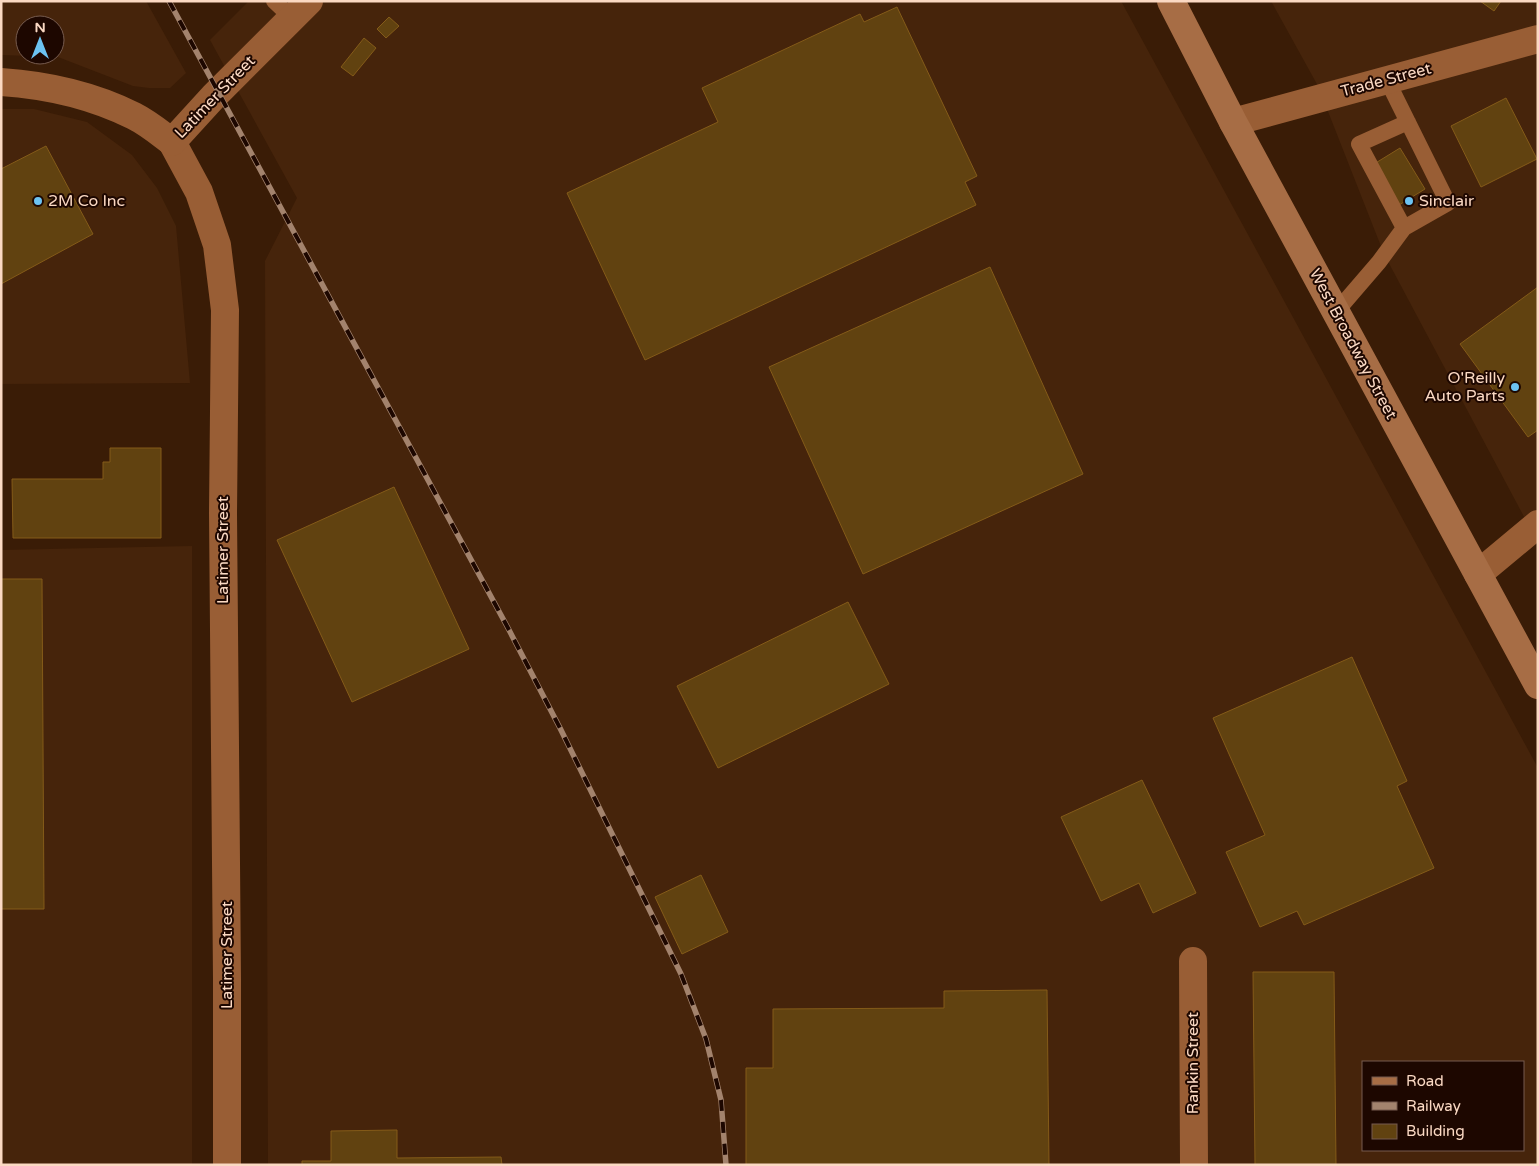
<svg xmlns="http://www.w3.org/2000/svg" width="1539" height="1166" viewBox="0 0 1539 1166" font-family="'Varela Round',sans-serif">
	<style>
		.built { fill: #46240b; fill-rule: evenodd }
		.building { fill: #614210; stroke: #845b19 }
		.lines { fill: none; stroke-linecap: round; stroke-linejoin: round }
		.lane { stroke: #995e35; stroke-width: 16 }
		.street { stroke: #995e35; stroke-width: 28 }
		.secondary { stroke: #995e35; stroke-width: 28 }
		.primary { stroke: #a76d45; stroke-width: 28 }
		.rail-casing { stroke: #a3836d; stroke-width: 5.5 }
		.rail { stroke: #1d0700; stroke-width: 4; stroke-dasharray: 11; stroke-linecap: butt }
		.poi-dot { fill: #6cc3f2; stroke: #1d0700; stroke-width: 2 }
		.labels { text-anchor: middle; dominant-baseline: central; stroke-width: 4; stroke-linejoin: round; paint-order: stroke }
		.street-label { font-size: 16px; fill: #fbd9c3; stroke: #1d0700 }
		.poi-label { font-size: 16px; fill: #fbd9c3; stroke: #1d0700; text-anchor: start }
	</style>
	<rect width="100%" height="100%" fill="#3a1c06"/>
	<path class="built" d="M1 1H146L186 73 170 88H149L133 86 58 57 1 55ZM25 25H55V55H25Z
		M249 1H1121L1538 768V1165H268L265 261 297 198 210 40ZM1363 1062H1523V1150H1363Z
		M1271 1H1538V543L1384 254 1318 86Z
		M1 109H34L87 122 132 155 157 188 176 226 190 383 1 384Z
		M192 546V1165L1 1164V550Z"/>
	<path class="building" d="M1480 1H1501L1494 11Z
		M897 7 977 176 965 182 976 205 645 360 567 193 718 122 702 88 860 14 864 22Z
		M389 17 399 26 386 38 377 29Z
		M364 38 376 48 353 76 341 67Z
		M1506 98 1537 159 1481 187 1451 126Z
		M46 146 93 234 1 284V169Z
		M1400 148 1425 189 1399 205 1374 164Z
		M990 267 1083 474 863 574 769 367Z
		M1538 287V430L1528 437 1460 344Z
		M110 448H161V538H13L12 479H103V462H110Z
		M394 487 469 649 352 702 277 540Z
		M1 579H42L44 909H1Z
		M848 602 889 684 718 768 677 686Z
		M1352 657 1407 781 1397 786 1434 868 1304 925 1297 911 1260 927 1226 852 1265 835 1213 718Z
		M1142 780 1196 893 1153 913 1139 883 1101 901 1061 817Z
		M701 875 728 932 682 954 655 897Z
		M1253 972H1334L1336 1165H1255Z
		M1047 990 1049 1165H746V1068H773V1009L944 1008V991Z
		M397 1130V1158L501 1157 502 1165H302V1161H331V1131Z"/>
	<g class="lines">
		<path class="lane" d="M274 1 292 18
			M1404 228 1359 144 1408 122
			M1336 312 1379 262 1404 228 1448 203 1387 80"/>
		<path class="street" d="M1233 122 1538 39
			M172 142 199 192 217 245 225 310 223 513 227 979V1165
			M1478 574 1538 524
			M1193 961 1194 1165"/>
		<path class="secondary" d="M1 82C46 85 94 96 134 116 148 123 160 133 172 142L214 96 309 1"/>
		<path class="primary" d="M1171 1 1233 122 1538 685"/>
		<g class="rail-casing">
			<path id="rail" d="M169 1 508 628 560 728 681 974 706 1039 721 1100 726 1165"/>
		</g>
		<use href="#rail" class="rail"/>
	</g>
	<g class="poi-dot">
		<circle cx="38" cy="201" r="5"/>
		<circle cx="1409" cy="201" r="5"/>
		<circle cx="1515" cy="387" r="5"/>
	</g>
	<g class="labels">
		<g class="street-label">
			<text transform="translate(1386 80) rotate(-15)">Trade Street</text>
			<text transform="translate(215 97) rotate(-46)">Latimer Street</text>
			<text transform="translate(1353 344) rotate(62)">West Broadway Street</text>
			<text transform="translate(223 550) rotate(-90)">Latimer Street</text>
			<text transform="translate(227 955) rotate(-90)">Latimer Street</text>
			<text transform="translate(1193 1063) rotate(-90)">Rankin Street</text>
		</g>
		<g class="poi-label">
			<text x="48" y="201">2M Co Inc</text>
			<text x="1419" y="201">Sinclair</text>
			<text x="1505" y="378" text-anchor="end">O'Reilly<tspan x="1505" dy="18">Auto Parts</tspan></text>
		</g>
	</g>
	<rect width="1539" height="1166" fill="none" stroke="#fbd9c3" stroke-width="5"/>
	<rect x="1362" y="1061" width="162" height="90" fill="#1d0700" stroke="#765b4e"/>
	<rect x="1372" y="1077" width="25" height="8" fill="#a76d45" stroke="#765b4e"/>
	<text x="1406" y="1086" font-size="15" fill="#fbd9c3">Road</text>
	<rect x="1372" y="1102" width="25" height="8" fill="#a3836d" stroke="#765b4e"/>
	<text x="1406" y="1111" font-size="15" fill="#fbd9c3">Railway</text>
	<rect x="1372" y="1124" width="25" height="15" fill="#614210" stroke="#765b4e"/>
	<text x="1406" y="1136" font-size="15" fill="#fbd9c3">Building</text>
	<g transform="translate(40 40)"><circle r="24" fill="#1d0700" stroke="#765b4e"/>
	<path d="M0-4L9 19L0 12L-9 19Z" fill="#6cc3f2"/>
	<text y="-8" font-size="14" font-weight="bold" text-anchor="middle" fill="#fbd9c3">N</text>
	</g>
</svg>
